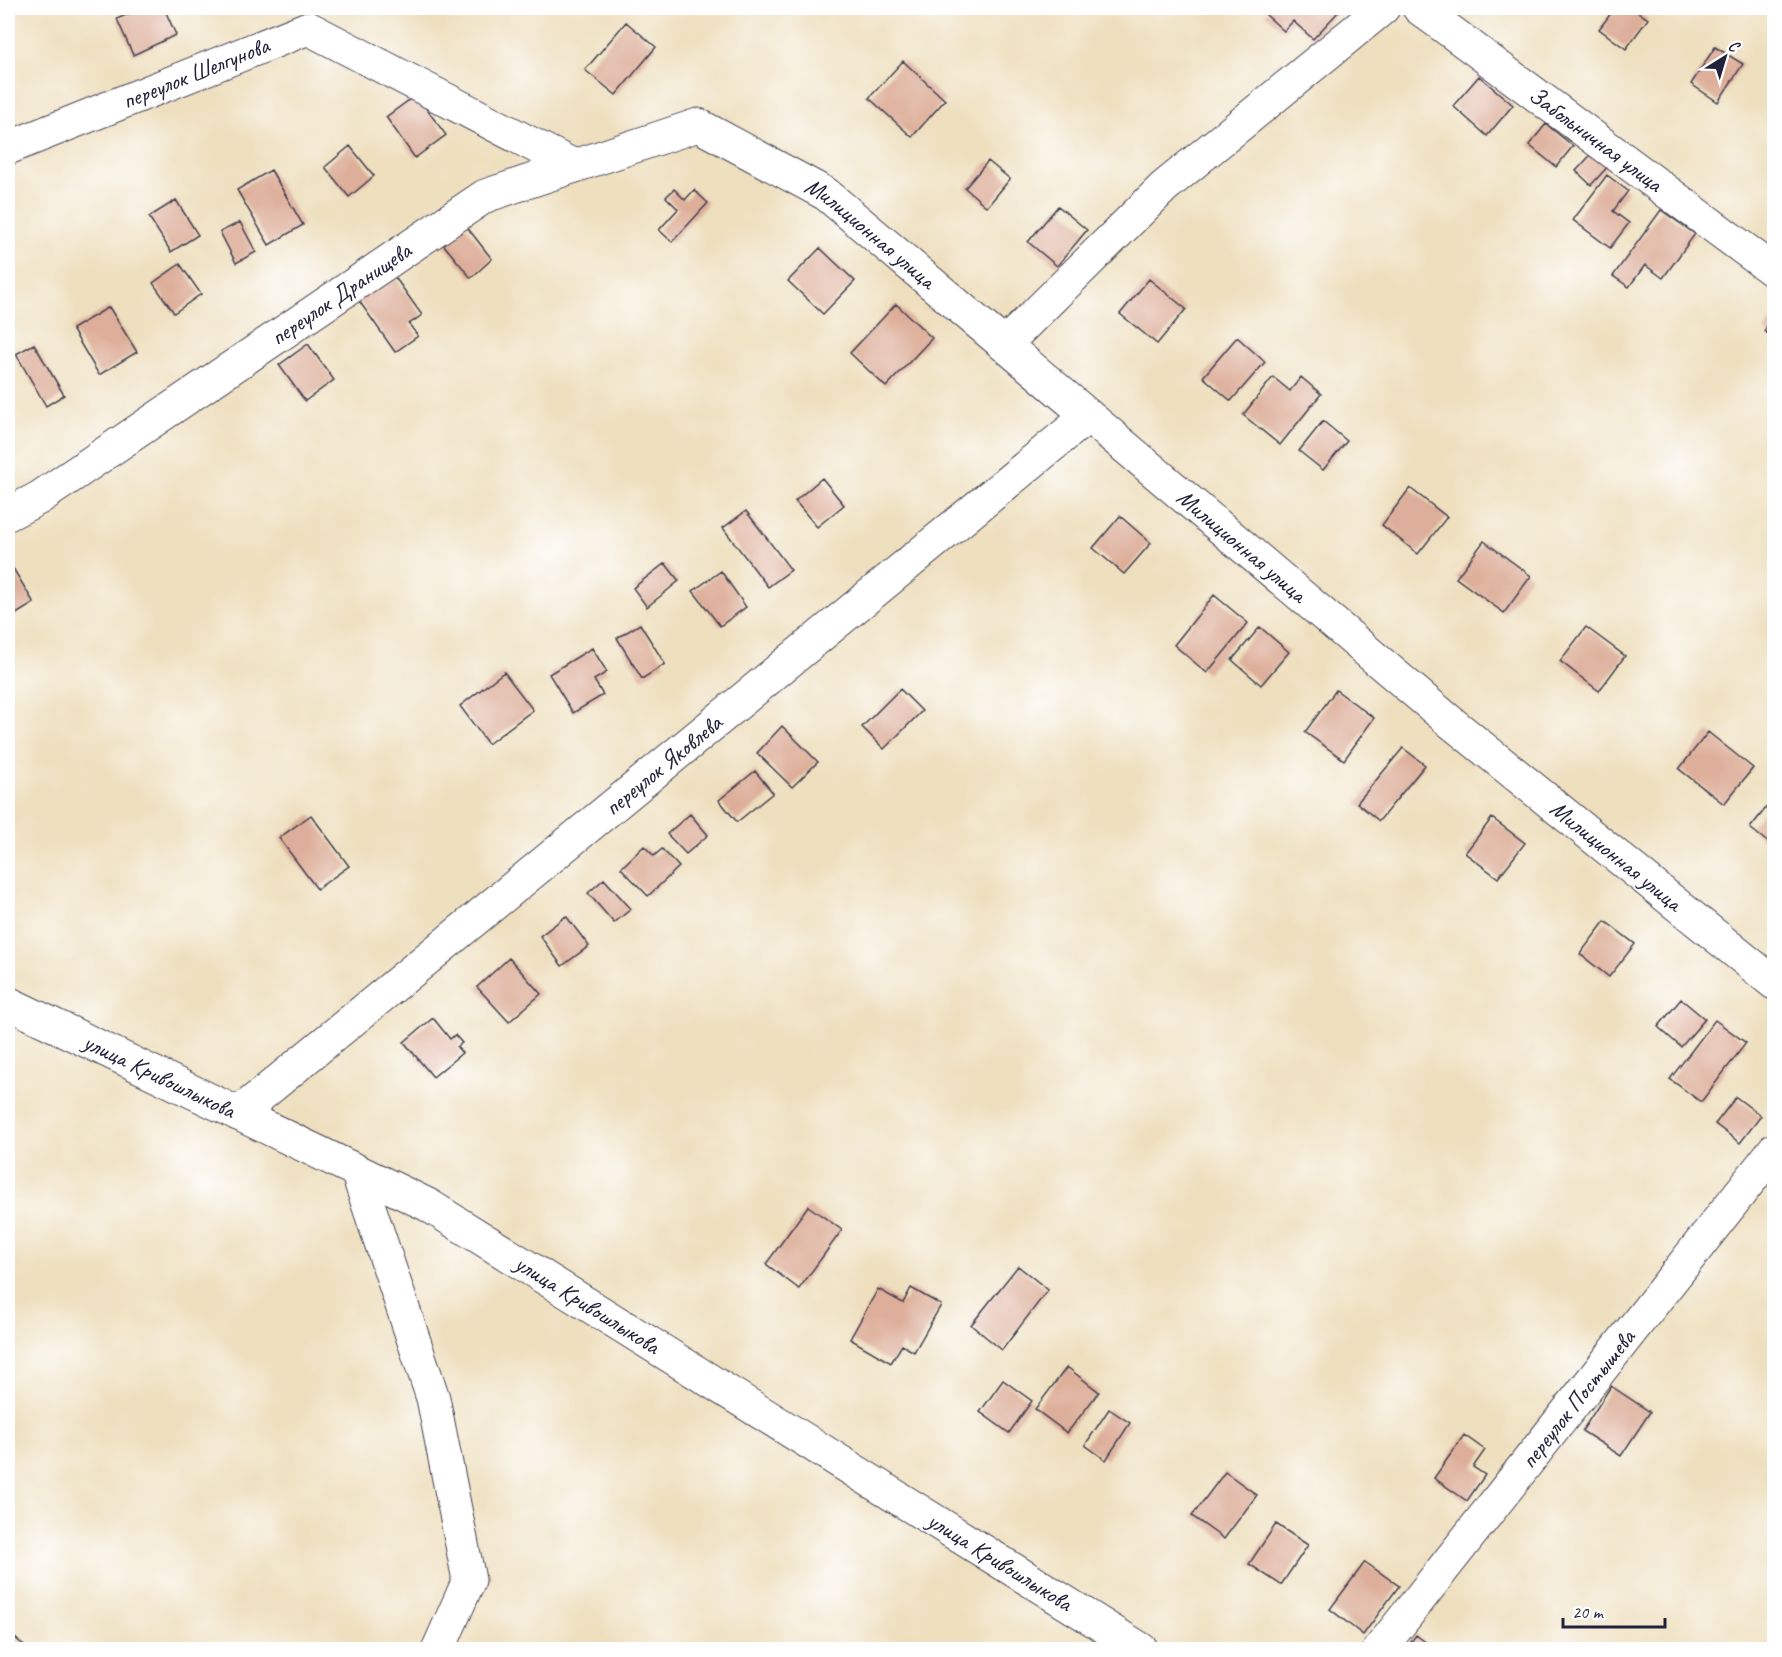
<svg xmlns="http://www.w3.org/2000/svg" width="1782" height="1657" viewBox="0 0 1782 1657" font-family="Caveat,sans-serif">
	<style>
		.building { fill: #ddae99 }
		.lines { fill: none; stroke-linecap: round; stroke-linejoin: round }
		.minor-casing { stroke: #413e4f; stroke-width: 35 }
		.minor { stroke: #fff; stroke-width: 33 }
		.labels { text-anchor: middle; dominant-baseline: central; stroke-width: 5; stroke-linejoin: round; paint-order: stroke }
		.street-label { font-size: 24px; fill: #22223b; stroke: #fff }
	</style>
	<rect width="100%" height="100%" fill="#fff"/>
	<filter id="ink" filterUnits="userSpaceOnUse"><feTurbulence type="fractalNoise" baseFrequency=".0167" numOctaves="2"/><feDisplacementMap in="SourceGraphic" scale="12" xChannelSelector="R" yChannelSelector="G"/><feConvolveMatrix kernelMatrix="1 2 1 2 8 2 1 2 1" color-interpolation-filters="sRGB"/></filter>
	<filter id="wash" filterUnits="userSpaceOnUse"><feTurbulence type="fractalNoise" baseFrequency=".008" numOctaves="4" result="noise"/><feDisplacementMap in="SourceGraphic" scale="24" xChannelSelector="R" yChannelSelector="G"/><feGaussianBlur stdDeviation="1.35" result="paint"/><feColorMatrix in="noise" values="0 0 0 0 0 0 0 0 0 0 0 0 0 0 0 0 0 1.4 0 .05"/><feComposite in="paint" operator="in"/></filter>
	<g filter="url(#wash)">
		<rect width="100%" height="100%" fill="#eedfbe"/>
		<g id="blocks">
			<path class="building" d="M142 8H164L176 35 133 55 117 19Z
				M1271 8H1340L1341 9 1313 39 1293 21 1284 31 1265 14Z
				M1615 8H1632L1648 19 1626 49 1599 29Z
				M626 22 656 47 616 95 585 70Z
				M1715 47 1743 64 1718 102 1691 84Z
				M903 61 945 100 912 137 869 98Z
				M1479 76 1513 105 1487 136 1453 106Z
				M416 95 446 135 415 158 386 117Z
				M1546 124 1573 146 1556 167 1529 145Z
				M350 146 374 176 349 197 325 167Z
				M1597 148 1612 162 1591 185 1576 171Z
				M988 161 1010 179 987 207 965 188Z
				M271 170 303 225 269 245 237 190Z
				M1607 175 1628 191 1613 211 1629 223 1610 248 1573 220Z
				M674 189 685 200 694 190 708 203 672 242 659 230 678 209 666 197Z
				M176 200 198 235 171 252 149 217Z
				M1058 206 1087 230 1057 266 1028 242Z
				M1661 210 1695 234 1663 278 1645 265 1629 287 1613 276Z
				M240 222 256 252 236 263 220 232Z
				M466 226 492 259 471 278 443 244Z
				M820 248 855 281 823 314 788 281Z
				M180 264 201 294 174 313 153 283Z
				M392 273 422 315 409 324 418 336 395 352 357 298Z
				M1149 279 1186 309 1157 344 1120 314Z
				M896 304 932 338 886 387 850 353Z
				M109 307 137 352 99 375 72 329Z
				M1774 316V338L1764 331Z
				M1237 337 1265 362 1231 401 1203 377Z
				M34 344 64 395 46 406 16 354Z
				M308 344 334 380 305 401 279 365Z
				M1273 377 1290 391 1301 377 1321 394 1280 445 1243 415Z
				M1323 421 1347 441 1323 470 1299 451Z
				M822 478 844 505 817 527 795 501Z
				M1410 488 1447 517 1418 554 1382 525Z
				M746 511 791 570 768 587 723 528Z
				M1120 516 1151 543 1124 574 1093 548Z
				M1484 541 1531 576 1504 613 1456 578Z
				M8 560 34 603 10 618 8 614Z
				M665 563 679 581 647 607 633 588Z
				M721 571 746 607 720 626 693 591Z
				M1214 595 1248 623 1207 673 1174 645Z
				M640 624 665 664 642 679 617 638Z
				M1260 627 1289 652 1261 685 1232 660Z
				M1586 627 1625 656 1599 691 1560 661Z
				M592 648 607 672 594 680 603 695 573 713 549 674Z
				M504 672 533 710 488 744 460 706Z
				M900 689 922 711 884 749 862 727Z
				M1336 690 1374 718 1344 760 1305 732Z
				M782 726 818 762 792 787 757 753Z
				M1708 732 1753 768 1724 804 1679 769Z
				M1403 748 1425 765 1379 821 1357 803Z
				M755 771 773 793 737 822 719 800Z
				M1774 798V838L1770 844 1750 828Z
				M690 814 708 835 686 854 667 834Z
				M311 815 349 866 317 889 279 838Z
				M1492 818 1525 843 1498 878 1465 853Z
				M644 846 654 856 662 849 679 867 648 896 621 868Z
				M604 879 631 909 614 923 588 893Z
				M566 916 589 946 562 966 540 936Z
				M1605 921 1635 944 1609 977 1580 954Z
				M509 958 541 994 509 1022 477 987Z
				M1681 999 1705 1019 1681 1047 1658 1027Z
				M433 1018 450 1039 455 1035 462 1043 457 1047 462 1053 433 1077 404 1042Z
				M1715 1020 1746 1043 1701 1102 1670 1079Z
				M1736 1097 1761 1116 1740 1143 1715 1124Z
				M808 1206 842 1230 799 1289 766 1264Z
				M1018 1266 1048 1290 1002 1350 971 1325Z
				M911 1288 941 1305 914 1352 902 1345 891 1363 850 1339 878 1289 903 1303Z
				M1067 1367 1099 1392 1067 1433 1035 1409Z
				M1003 1380 1032 1401 1009 1433 980 1412Z
				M1611 1386 1650 1412 1621 1456 1582 1431Z
				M1109 1409 1130 1423 1106 1460 1085 1445Z
				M1464 1435 1485 1450 1473 1467 1485 1475 1467 1501 1434 1478Z
				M1225 1472 1257 1495 1224 1539 1192 1516Z
				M1276 1524 1308 1545 1281 1585 1249 1564Z
				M1365 1562 1399 1586 1363 1635 1330 1609Z
				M8 1632 29 1650H8Z
				M1416 1635 1436 1650H1405Z"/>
		</g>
	</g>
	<g filter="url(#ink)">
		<use href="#blocks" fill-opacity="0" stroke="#413e4f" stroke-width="1.5"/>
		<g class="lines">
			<g class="minor-casing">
				<g id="minor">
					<path id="s1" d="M1419 8 1774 271"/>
					<path id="s2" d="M8 148 308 28 574 166"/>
					<path d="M1004 345 1164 187 1383 8"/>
					<path id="s3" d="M8 514 39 498 485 196 698 125 826 194 1447 719 1774 983"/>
					<path id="s4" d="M8 1003 428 1205 1142 1650"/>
					<path id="s5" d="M238 1114 1088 416"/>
					<path d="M357 1171 433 1398 469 1580 438 1650"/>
					<path id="s6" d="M1379 1650 1774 1150"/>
				</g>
			</g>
			<use href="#minor" class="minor"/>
		</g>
	</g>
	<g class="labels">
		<g class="street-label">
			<text stroke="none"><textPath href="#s2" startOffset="202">переулок Шелгунова</textPath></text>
			<text stroke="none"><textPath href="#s1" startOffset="220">Забольничная улица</textPath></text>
			<text stroke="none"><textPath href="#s3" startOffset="1002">Милиционная улица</textPath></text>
			<text stroke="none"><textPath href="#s3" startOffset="399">переулок Дранищева</textPath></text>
			<text stroke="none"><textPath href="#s3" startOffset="1488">Милиционная улица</textPath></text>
			<text stroke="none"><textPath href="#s5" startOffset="550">переулок Яковлева</textPath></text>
			<text stroke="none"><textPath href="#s3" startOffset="1974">Милиционная улица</textPath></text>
			<text stroke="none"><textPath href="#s4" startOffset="168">улица Кривошлыкова</textPath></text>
			<text stroke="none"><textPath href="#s4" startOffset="654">улица Кривошлыкова</textPath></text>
			<text stroke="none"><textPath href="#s6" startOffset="320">переулок Постышева</textPath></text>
			<text stroke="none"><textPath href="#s4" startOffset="1140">улица Кривошлыкова</textPath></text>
		</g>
	</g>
	<rect width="1782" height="1657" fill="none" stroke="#fff" stroke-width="30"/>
	<g transform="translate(1725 57) rotate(37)" stroke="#ffffff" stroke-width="4.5" paint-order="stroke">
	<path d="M0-4.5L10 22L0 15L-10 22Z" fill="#22223b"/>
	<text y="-9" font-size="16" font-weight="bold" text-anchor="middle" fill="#22223b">С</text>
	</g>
	<path d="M1563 1618v9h102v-9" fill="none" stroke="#22223b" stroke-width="3"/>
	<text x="1572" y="1618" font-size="18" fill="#22223b" stroke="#ffffff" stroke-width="4.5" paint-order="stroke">20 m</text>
</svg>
